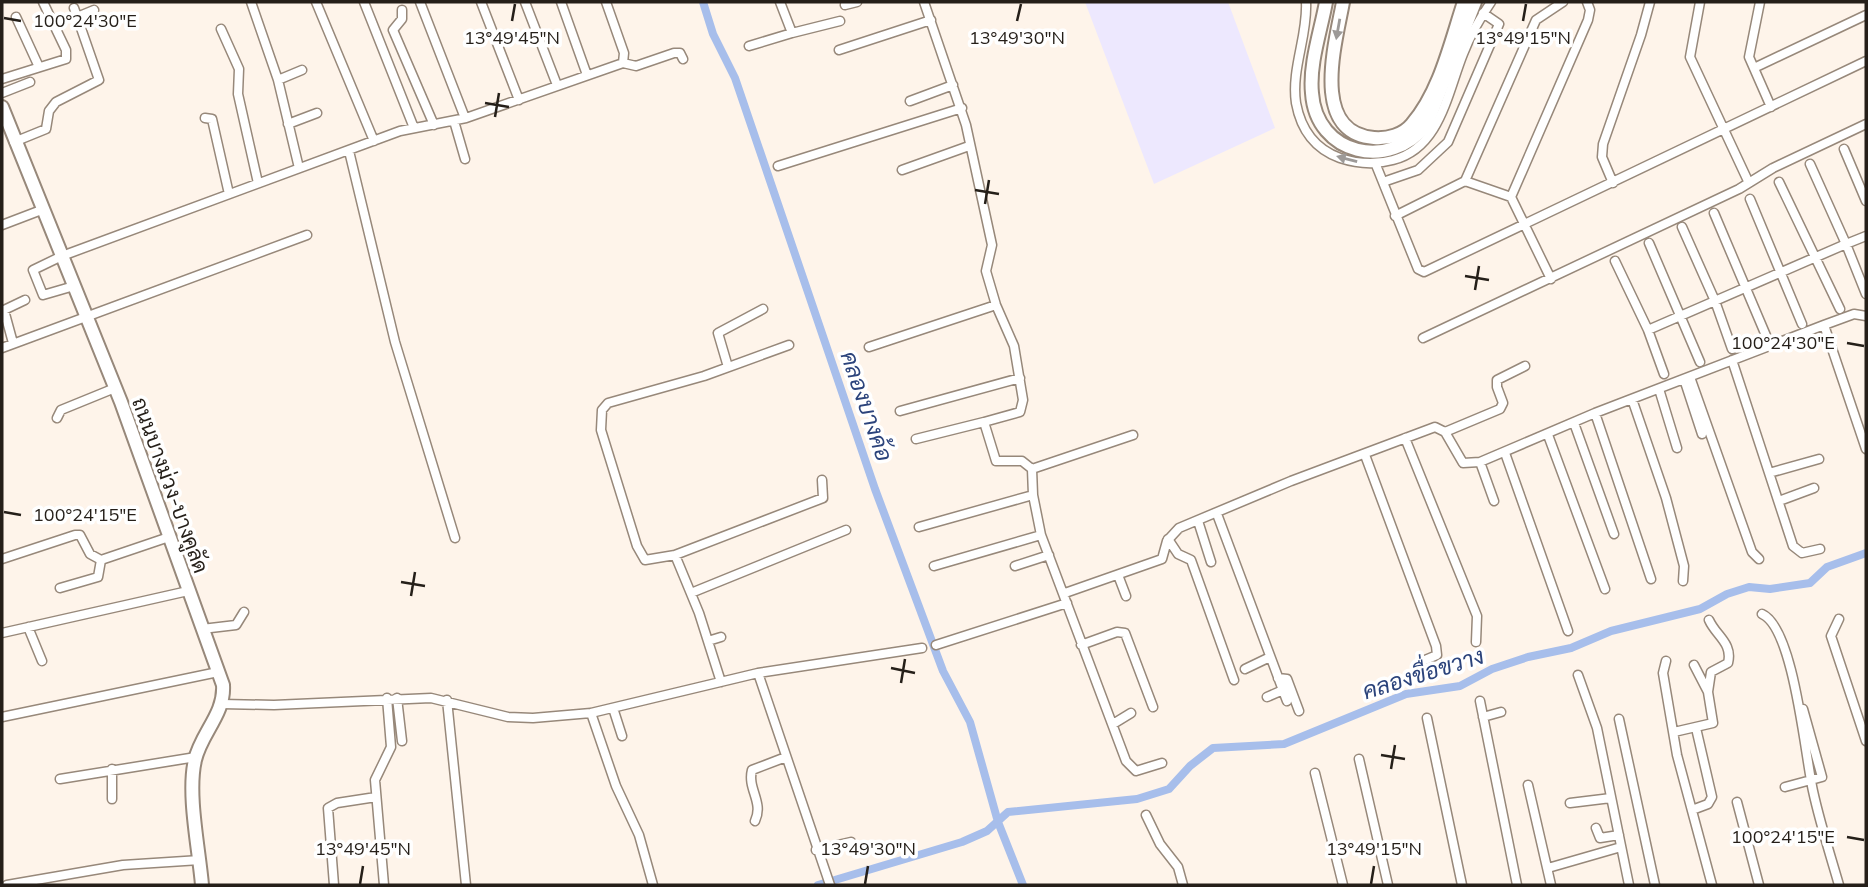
<svg xmlns="http://www.w3.org/2000/svg" width="1868" height="887" viewBox="0 0 1868 887" font-family="Mulish,Sarabun,sans-serif">
	<style>
		.commercial { fill: #ede8fe }
		.lines { fill: none; stroke-linecap: round; stroke-linejoin: round }
		.canal { stroke: #a7beeb; stroke-width: 8 }
		.street-casing { stroke: #97887a; stroke-width: 11 }
		.secondary-casing { stroke: #97887a; stroke-width: 16 }
		.primary-casing { stroke: #97887a; stroke-width: 16 }
		.street { stroke: #fff; stroke-width: 8 }
		.secondary { stroke: #fff; stroke-width: 12 }
		.primary { stroke: #fff; stroke-width: 12 }
		.oneway { fill: #9d9a98 }
		.ticks { fill: none; stroke: #251f19; stroke-width: 2.5 }
		.labels { text-anchor: middle; dominant-baseline: central; stroke-width: 7; stroke-linejoin: round; paint-order: stroke }
		.street-label { font-size: 21px; fill: #251f19; stroke: #fff }
		.water-label { font-size: 23px; font-style: italic; fill: #2b437b; stroke: #fff }
		.ticks-label { font-size: 18px; text-anchor: middle; fill: #251f19; stroke: #fff; stroke-width: 7; stroke-linejoin: round; paint-order: stroke }
	</style>
	<rect width="100%" height="100%" fill="#fef4ea"/>
	<path class="commercial" d="M1085 2H1228L1275 128 1154 184Z"/>
	<g class="lines">
		<path class="canal" d="M703 2 713 34 735 78 875 489 943 671 970 722 998 822 1023 885
			M818 885 962 842 987 831 1008 812 1137 799 1169 789 1190 766 1213 748 1284 744 1406 694 1460 686 1492 669 1528 657 1571 648 1611 631 1700 609 1727 594 1749 587 1770 589 1810 583 1827 567 1866 553"/>
		<g class="street-casing">
			<path id="street" d="M251 2 278 80 299 168
				M316 2 374 141
				M364 2 414 128
				M420 2 465 118
				M481 2 519 100
				M525 2 557 85
				M561 2 587 75
				M606 2 624 53 623 63
				M780 2 792 33 840 21
				M924 2 966 125 992 245 986 271 996 305 1014 346 1023 400 1020 412 984 422 996 461H1022L1032 469 1033 495 1041 535 1126 761 1136 771 1162 763
				M1306 2C1308 35 1291 69 1296 103 1301 130 1315 149 1340 158 1358 164 1375 165 1393 160 1440 148 1447 94 1463 54 1470 36 1480 18 1491 2
				M1700 2 1690 57 1748 181
				M1760 2 1749 57 1771 107
				M845 5 857 2
				M402 10V19L393 30 434 125
				M16 17 39 67
				M77 17 94 10
				M221 29 239 69 238 94 258 183
				M749 46 792 33
				M839 50 931 20
				M1754 68 1866 15
				M2 79 66 59V50L43 2
				M278 80 302 70
				M2 93 30 82
				M910 101 953 85
				M205 118 212 119 229 194
				M454 121 465 159
				M288 124 317 113
				M14 142 46 129 49 111 56 102 99 80 74 8
				M1844 149 1866 201
				M349 151 395 342 455 538
				M1810 164 1846 244 1866 236
				M1376 165 1418 269 1424 272 1866 61
				M778 166 962 108
				M902 170 969 146
				M1465 181 1511 197 1551 279
				M1383 182 1418 170 1448 142 1499 24 1483 13
				M1779 182 1840 309
				M1613 183 1602 157 1603 144 1641 35 1650 2
				M1511 197 1588 20 1590 10 1587 2
				M1750 199 1802 324
				M1714 213 1767 338
				M1395 216 1465 181 1536 20 1563 2
				M2 225 44 209
				M1682 227 1715 301 1732 349
				M1649 243 1700 362
				M1615 261 1648 330 1664 374
				M74 286 43 295 33 270 62 256 400 131 466 118 623 63 636 66 674 53H680L683 59
				M1824 325 1866 449
				M1648 330 1846 244 1866 294
				M1423 338 1739 189 1773 168 1866 124
				M13 343 4 310 25 300
				M789 345 704 376 608 403 602 410 601 430 637 546 645 560 675 555 823 498 822 480
				M869 347 996 305
				M2 348 307 235
				M1732 360 1793 546 1802 553 1820 549
				M728 367 718 333 763 309
				M1690 377 1752 552 1759 559
				M1684 379 1702 434
				M1659 389 1677 448
				M1632 399 1666 498 1684 566 1683 581
				M900 411 1020 378
				M1595 413 1651 579
				M57 418 61 410 115 388
				M1574 423 1614 534
				M1445 432 1500 409 1503 403 1497 387V380L1525 366
				M1548 435 1605 589
				M1405 438 1477 616 1476 642
				M916 439 984 422
				M1505 453 1568 631
				M1365 455 1436 646 1437 655 1425 660
				M1480 462 1494 501
				M1032 469 1133 435
				M1769 473 1819 459
				M1779 501 1814 488
				M1217 514 1287 701
				M1198 521 1211 562
				M919 527 1033 495
				M1168 539 1178 554 1191 560 1234 680
				M675 555 699 613 721 682
				M2 559 75 535H80L90 554 101 560 169 537
				M934 566 1041 535
				M1015 566 1049 555
				M1118 575 1126 596
				M60 588 98 577 101 560
				M691 593 846 530
				M1065 593 1162 559 1167 541 1179 528 1291 481 1435 427 1445 432 1463 463 1480 462 1595 413 1824 325 1854 314 1866 316
				M1762 614C1794 628 1805 755 1813 791 1820 823 1830 854 1839 885
				M1839 619 1831 636 1866 741
				M28 627 42 661
				M202 629 236 625 244 612
				M2 633 188 591
				M708 641 721 637
				M936 645 1067 603
				M1081 645 1117 632 1125 633 1153 707
				M1666 661 1663 673 1677 755 1712 885
				M1694 665 1708 692
				M1245 669 1270 657
				M758 673 830 885
				M1578 675 1597 728 1629 885
				M1278 678 1287 679 1299 711
				M1267 697 1283 690
				M397 698 402 741
				M447 700 466 885
				M1480 701 1517 885
				M222 704 274 705 431 698 508 717 533 718 591 713 758 673 922 648
				M613 708 622 736
				M591 713 616 786 639 835 653 885
				M2 717 218 672
				M1483 717 1501 712
				M1427 718 1462 885
				M1619 719 1655 885
				M1113 724 1131 713
				M1674 732 1713 723 1708 692 1711 672 1728 663C1733 643 1716 636 1709 620
				M1359 759 1388 885
				M1315 773 1343 885
				M60 779 196 757
				M1528 785 1551 885
				M1785 787 1822 777 1803 709
				M112 799V769
				M1737 802 1759 885
				M1570 803 1611 798
				M1692 810 1708 804 1712 797 1696 728
				M1146 815 1160 844 1178 867 1183 885
				M755 821C764 802 747 789 752 770L786 757
				M1596 828 1600 838 1619 835
				M816 850 851 842
				M1548 868 1621 847
				M7 885 123 865 200 860
				M334 885 328 808 337 803 376 797
				M384 885 375 780 391 747 387 698"/>
		</g>
		<g class="secondary-casing">
			<path id="secondary" d="M2 107 121 402 223 685C225 714 201 733 195 760 187 794 199 849 202 885"/>
		</g>
		<g class="primary-casing">
			<path id="primary" d="M1326 2C1321 30 1309 64 1312 93 1316 155 1390 172 1427 124L1475 2
				M1343 2C1336 41 1309 133 1374 138 1388 139 1403 135 1412 124 1440 92 1451 41 1464 2"/>
		</g>
		<use href="#street" class="street"/>
		<use href="#secondary" class="secondary"/>
		<use href="#primary" class="primary"/>
	</g>
	<defs><path id="oneway-solid" d="M-6-.8H1V-3.2L6.5 0L1 3.2V.8H-6Z" transform="scale(1.75)"/></defs>
	<g class="oneway">
		<use href="#oneway-solid" transform="translate(1338 29) rotate(100)"/>
		<use href="#oneway-solid" transform="translate(1347 159) rotate(-165)"/>
	</g>
	<path class="ticks" d="M4 18 21 21M512 21 515 4M1017 21 1021 4M1523 21 1526 4M485 103 509 107M495 117 499 93M975 190 999 194M985 204 989 180M1465 276 1489 280M1475 290 1479 266M1847 343 1864 346M4 512 21 515M401 582 425 586M411 596 415 572M891 668 915 673M901 683 905 659M1381 755 1405 759M1391 769 1395 745M1847 837 1864 840M360 884 363 866M865 884 868 866M1371 884 1374 866"/>
	<g class="labels">
		<g class="street-label">
			<text transform="translate(171 485) rotate(70)">ถนนบางม่วง-บางคูลัด</text>
		</g>
		<g class="water-label">
			<text transform="translate(867 406) rotate(71)">คลองบางค้อ</text>
			<text transform="translate(1423 673) rotate(-17)">คลองขื่อขวาง</text>
		</g>
	</g>
	<g class="ticks-label">
		<text x="85" y="27">100°24'30"E</text>
		<text x="512" y="44">13°49'45"N</text>
		<text x="1017" y="44">13°49'30"N</text>
		<text x="1523" y="44">13°49'15"N</text>
		<text x="1783" y="349">100°24'30"E</text>
		<text x="85" y="521">100°24'15"E</text>
		<text x="1783" y="843">100°24'15"E</text>
		<text x="363" y="855">13°49'45"N</text>
		<text x="868" y="855">13°49'30"N</text>
		<text x="1374" y="855">13°49'15"N</text>
	</g>
	<rect width="1868" height="887" fill="none" stroke="#251f19" stroke-width="7"/>
</svg>
